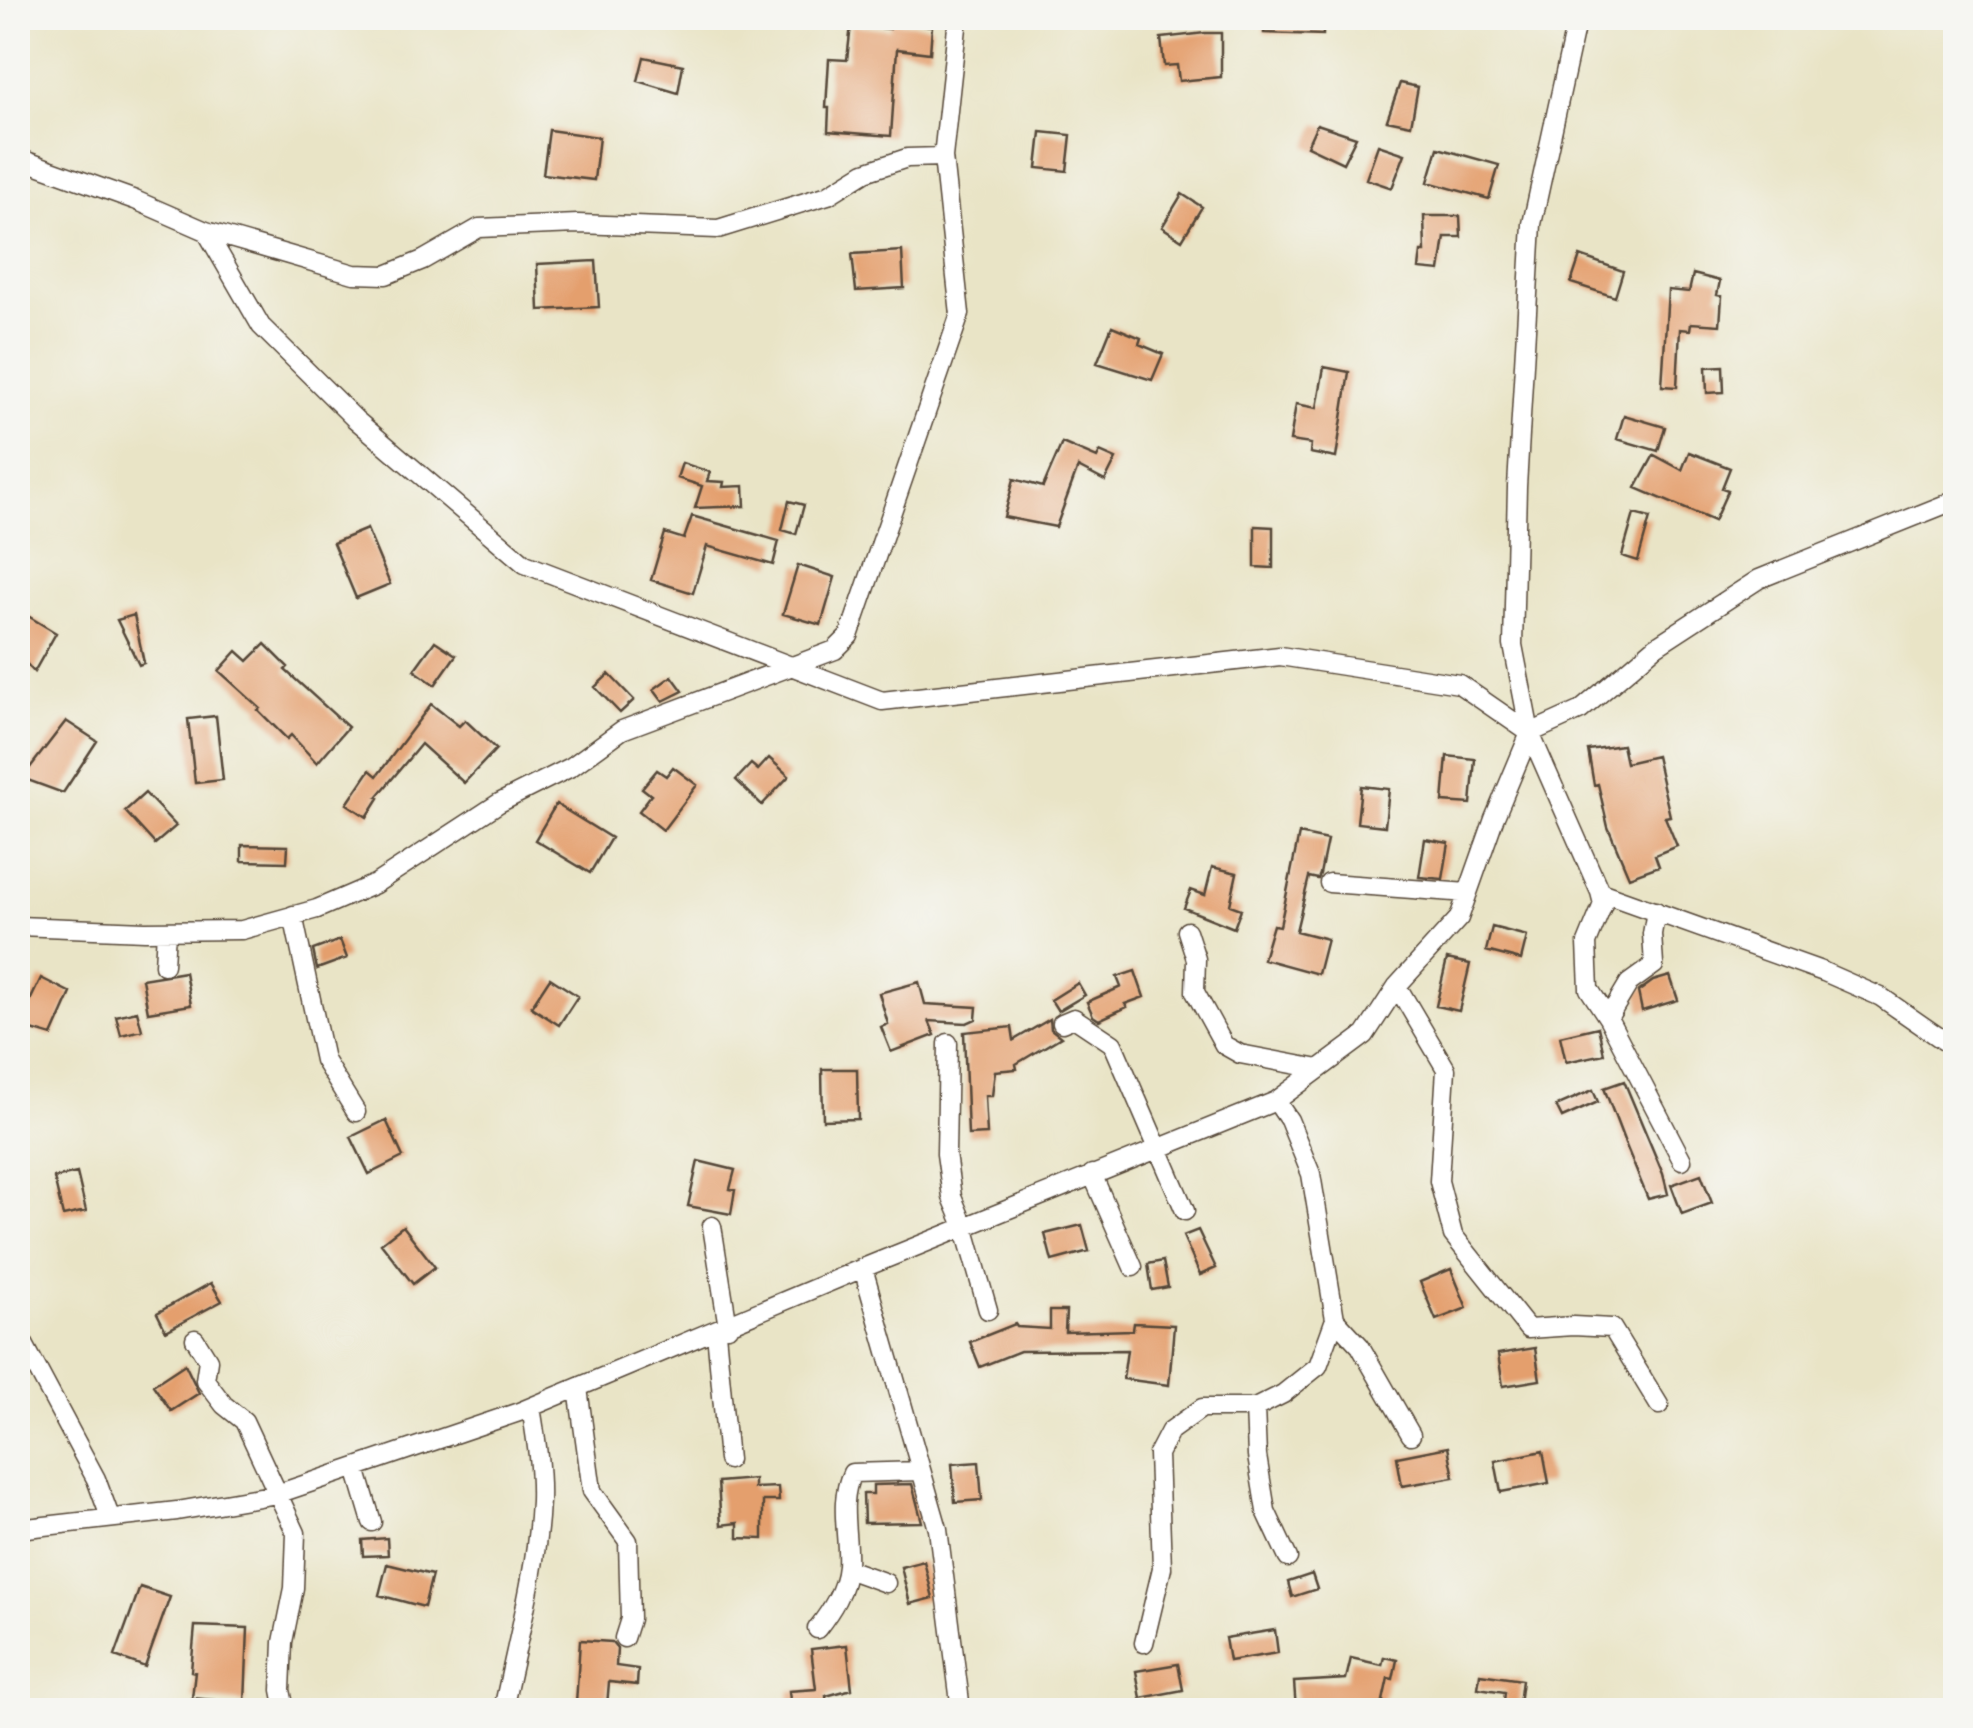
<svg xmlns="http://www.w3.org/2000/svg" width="1973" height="1728" viewBox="0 0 1973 1728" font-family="Delius,sans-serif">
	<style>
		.building { fill: #e49f6d }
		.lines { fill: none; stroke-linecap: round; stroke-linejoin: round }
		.street-casing { stroke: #554637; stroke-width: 21 }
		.street { stroke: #fff; stroke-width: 18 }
	</style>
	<rect width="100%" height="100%" fill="#f6f6f2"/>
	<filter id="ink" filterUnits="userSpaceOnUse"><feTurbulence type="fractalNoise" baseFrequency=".01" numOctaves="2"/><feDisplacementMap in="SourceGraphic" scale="20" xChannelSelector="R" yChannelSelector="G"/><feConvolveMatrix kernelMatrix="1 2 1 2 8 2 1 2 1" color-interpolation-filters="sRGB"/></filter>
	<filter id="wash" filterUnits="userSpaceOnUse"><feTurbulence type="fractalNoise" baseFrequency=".0048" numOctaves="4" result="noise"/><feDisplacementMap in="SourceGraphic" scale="40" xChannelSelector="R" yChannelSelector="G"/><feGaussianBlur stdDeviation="2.25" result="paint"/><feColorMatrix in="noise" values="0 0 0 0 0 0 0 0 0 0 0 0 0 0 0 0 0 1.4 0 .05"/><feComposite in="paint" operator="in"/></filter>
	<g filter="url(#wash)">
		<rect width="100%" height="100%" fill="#e9e4c6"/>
		<g id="blocks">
			<path class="building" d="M1265 18H1323V35L1264 33Z
				M891 21 932 26 930 53 897 49 891 136 828 131 829 108H826L829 59 847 60 851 25 890 29Z
				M1205 33H1221V77L1179 81 1177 65 1164 66 1161 38Z
				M644 57 683 65 678 93 638 81Z
				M1400 83 1418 87 1411 125 1387 120Z
				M1317 124 1356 137 1343 163 1307 146Z
				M549 130 599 137 594 180 543 174Z
				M1041 132 1071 135 1067 171 1037 168Z
				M1378 145 1405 154 1392 188 1366 179Z
				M1438 148 1499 165 1489 199 1428 182Z
				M1182 194 1202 207 1182 240 1162 227Z
				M1424 216H1460L1461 237H1445L1440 271 1419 269 1421 252H1425Z
				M902 251 904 288 856 291 852 254Z
				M1580 256 1623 271 1615 297 1571 283Z
				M596 261 599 307 539 310 537 264Z
				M1693 274 1720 281 1717 295 1722 296 1720 325 1691 323 1690 330 1680 329 1677 387 1662 386 1668 290 1689 292Z
				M1112 326 1141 338 1139 344 1163 354 1152 380 1097 363Z
				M1723 366 1724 392 1707 393 1706 367Z
				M1324 367 1349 372 1336 458 1310 453 1311 444 1290 441 1296 404 1317 408Z
				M1624 415 1665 427 1658 451 1617 439Z
				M1062 443 1097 458 1100 452 1116 459 1105 481 1078 467 1056 527 1004 517 1014 479 1043 487Z
				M1689 452 1730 468 1722 488 1728 490 1714 521 1636 488 1654 455 1682 470Z
				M682 463 710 472 707 481 724 482 723 487 744 486 745 506 695 508 702 486 677 478Z
				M789 501 804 505 796 534 782 530Z
				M1634 514 1650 518 1638 561 1622 556Z
				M692 516 779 541 773 565 707 546 693 593 651 580 665 533 684 539Z
				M1255 526 1273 527V568L1255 567Z
				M367 529 390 584 356 598 333 543Z
				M798 565 835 577 821 625 783 614Z
				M23 613 56 633 34 672 18 654V621Z
				M134 615 144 663 139 665 117 620Z
				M435 641 456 655 435 685 414 670Z
				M265 644 288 667 285 670 348 727 317 763 291 735 287 739 258 710 260 708 219 671 237 651 248 661Z
				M609 674 634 700 620 713 595 687Z
				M672 676 683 691 663 701 654 689Z
				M431 704 459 726 465 720 496 749 464 783 421 744 377 797 379 798 367 817 347 804 370 770 377 776Z
				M216 716 223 780 195 783 188 719Z
				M66 721 97 741 63 793 22 778Z
				M1622 745 1626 763 1656 756 1670 816 1665 817 1677 846 1655 855 1659 866 1629 877 1608 827 1598 784 1594 785 1588 750Z
				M1447 756 1475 759 1471 804 1443 802Z
				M769 758 789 776 762 805 736 780 751 764 758 770Z
				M673 767 697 785 663 830 639 811 651 795 642 788 657 770 666 776Z
				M1361 786 1389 789 1385 826 1357 823Z
				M145 793 176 826 155 844 125 811Z
				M556 804 611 838 590 873 535 840Z
				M1299 834 1327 840 1320 874 1318 879 1309 877 1296 931 1327 939 1318 974 1263 959 1273 925 1280 926Z
				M1425 839 1449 843 1443 879 1419 877Z
				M242 845 288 846 287 862 242 861Z
				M1212 867 1237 873 1230 905 1241 909 1234 928 1184 908 1191 890 1205 895Z
				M1492 927 1527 936 1521 960 1486 951Z
				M340 940 347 958 317 969 313 950Z
				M1447 959 1470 964 1459 1011 1436 1006Z
				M1135 971 1144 997 1125 1004 1127 1007 1099 1020 1093 1016 1087 1002 1121 987 1117 977Z
				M185 972 191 1005 148 1012 142 979Z
				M1670 976 1678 1000 1642 1011 1638 992 1653 981Z
				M41 978 71 993 52 1036 18 1026Z
				M550 978 578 996 559 1025 531 1007Z
				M919 982 925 1004 977 1007 976 1019 967 1023 929 1021 935 1035 891 1052 881 1027 888 1024 879 993Z
				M1078 983 1085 995 1058 1011 1051 1000Z
				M137 1011 142 1030 121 1035 116 1016Z
				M1050 1019 1051 1029 1061 1037 1016 1064 1017 1069 995 1071 992 1096H985L987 1134 968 1135 964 1032 1012 1027 1014 1040Z
				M1598 1027 1604 1054 1566 1062 1560 1036Z
				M822 1069H857L858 1119 823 1120Z
				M1624 1081 1663 1174 1668 1194 1648 1199 1625 1143 1604 1088Z
				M1593 1090 1598 1102 1562 1118 1556 1106Z
				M386 1120 403 1157 369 1174 351 1137Z
				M698 1161 735 1170 730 1189 735 1190 731 1214 688 1206Z
				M77 1173 86 1211 63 1216 54 1178Z
				M1701 1174 1712 1203 1682 1214 1671 1185Z
				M1082 1225 1089 1251 1052 1261 1045 1234Z
				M403 1226 435 1267 413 1284 381 1243Z
				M1198 1230 1216 1268 1200 1275 1183 1236Z
				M1163 1261 1168 1287 1152 1290 1148 1264Z
				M1451 1269 1467 1308 1436 1320 1420 1282Z
				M211 1283 222 1301 166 1331 157 1313Z
				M1050 1311H1066L1065 1332 1133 1330 1134 1323 1174 1325 1169 1385 1123 1379 1127 1350 1020 1351 980 1367 970 1342 1015 1324 1017 1327 1050 1329Z
				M1535 1348 1540 1380 1503 1386 1498 1354Z
				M185 1364 199 1393 171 1411 153 1385Z
				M1448 1447 1454 1477 1402 1486 1397 1457Z
				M1543 1451 1549 1483 1501 1492 1495 1461Z
				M979 1462 982 1500 955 1502 952 1464Z
				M754 1479V1488L778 1487 779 1501H763V1539L738 1538V1523L721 1525 718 1482Z
				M912 1484 922 1522 864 1523 863 1494H873V1485Z
				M387 1538 388 1555 363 1556 362 1540Z
				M924 1561 933 1598 910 1604 901 1567Z
				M387 1564 432 1575 424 1607 379 1595Z
				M1312 1574 1317 1589 1292 1597 1288 1582Z
				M140 1587 170 1597 145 1667 115 1656Z
				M195 1626 248 1628 245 1703 192 1698 195 1672 191 1671Z
				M1275 1630 1278 1653 1229 1661 1225 1638Z
				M580 1640 612 1642 617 1648 616 1666 638 1669 637 1685 609 1682 607 1706 576 1704Z
				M847 1645 852 1689 826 1696 827 1710H791L789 1691 816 1689 811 1649Z
				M1384 1657 1397 1660 1393 1679 1388 1678 1381 1710H1296L1294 1682 1346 1679 1351 1658 1382 1665Z
				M1178 1664 1183 1690 1141 1698 1136 1671Z
				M1480 1674 1522 1680 1519 1704 1504 1702 1505 1692 1478 1688Z"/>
		</g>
	</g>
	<g filter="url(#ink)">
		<use href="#blocks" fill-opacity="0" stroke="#554637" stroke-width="2.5"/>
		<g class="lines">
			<g class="street-casing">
				<path id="street" d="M18 158 135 200 206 231 354 274 386 275 423 260 479 228 578 224 718 229 828 195 865 172 907 158 943 157
					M206 231 261 326 355 419 525 564 882 701 1280 656 1459 684 1530 733 1600 892 1824 972 1881 997 1956 1049
					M1530 733 1581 710 1656 646 1759 579 1956 500
					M1329 883 1468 893
					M1600 892 1603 904 1587 943 1589 989 1608 1018 1682 1160
					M293 915 324 1060 356 1112
					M18 926 145 931 242 930 317 909 375 884 499 803 571 767 622 730 835 650 849 636 960 314 943 157 958 18
					M1187 931 1196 959 1195 992 1224 1045 1240 1054 1319 1069
					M164 965 166 931
					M1397 986 1446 1069 1439 1181 1453 1235 1528 1329 1573 1326 1612 1328 1659 1405
					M1608 1018 1629 983 1654 965 1652 934 1656 911
					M1062 1023 1074 1018 1113 1044 1185 1211
					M948 1043 946 1154 952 1197 964 1226 988 1310
					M1276 1101 1289 1120 1311 1174 1335 1319 1360 1346 1411 1435
					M1092 1174 1133 1267
					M712 1226 728 1327
					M863 1268 938 1529 961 1710
					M716 1332 728 1460
					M18 1333 96 1479 110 1517
					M195 1339 208 1360 205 1380 224 1405 244 1421 296 1533 294 1588 283 1642 281 1690 285 1710
					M578 1388 592 1491 628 1541 630 1619 624 1638
					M356 1468 372 1522
					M18 1529 177 1511 277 1494 519 1412 863 1268 1276 1101 1365 1035 1397 986 1459 918 1494 819 1530 733 1513 645 1517 487 1532 224 1577 18
					M1288 1558 1266 1511 1257 1456 1255 1408 1283 1394 1318 1366 1335 1319
					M847 1569 886 1583
					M817 1629C831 1611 845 1590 847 1566 849 1534 838 1503 852 1473L921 1471
					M1144 1643 1162 1568 1158 1454 1170 1431 1202 1408H1255
					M503 1710C517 1642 537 1571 540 1501 541 1469 536 1438 531 1407"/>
			</g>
			<use href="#street" class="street"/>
		</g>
	</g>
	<rect width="1973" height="1728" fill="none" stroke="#f6f6f2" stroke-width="60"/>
</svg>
